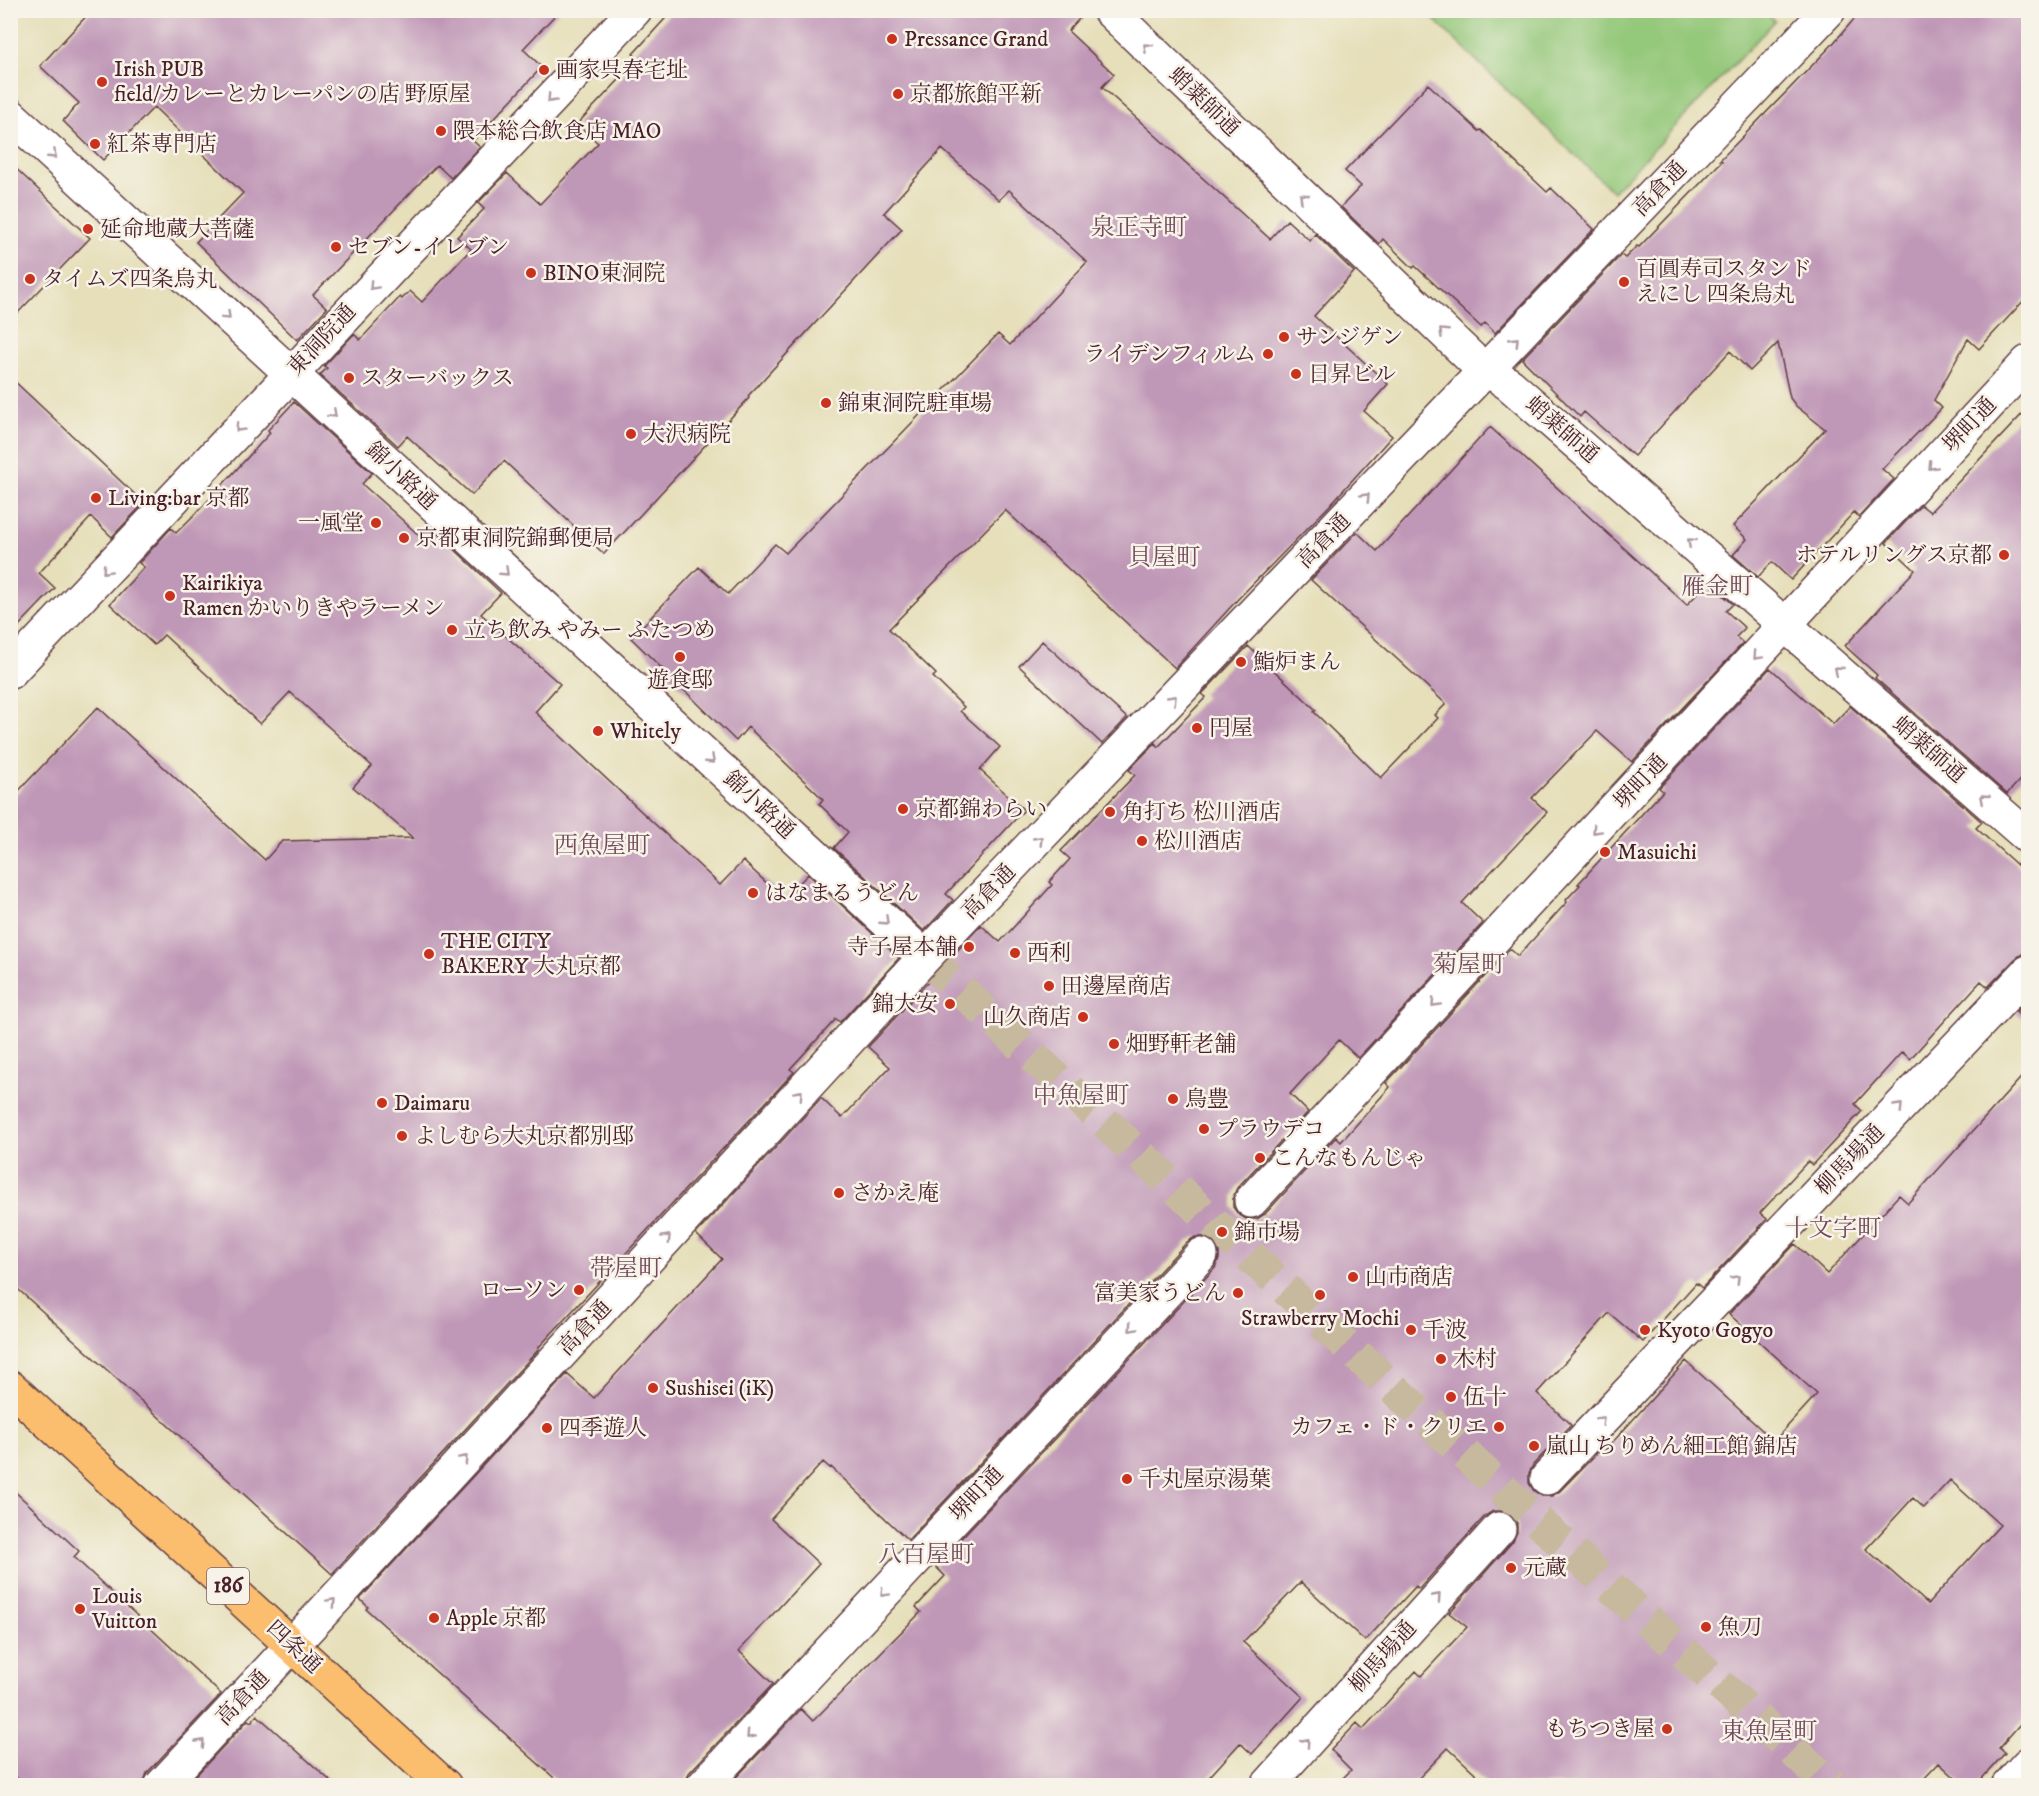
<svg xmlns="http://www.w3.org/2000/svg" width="2039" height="1796" viewBox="0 0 2039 1796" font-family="'IM FELL DW Pica','Noto Serif JP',serif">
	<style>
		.green { fill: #94c87a; stroke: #6f7452; stroke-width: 1.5 }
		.building { fill: #c098b7; fill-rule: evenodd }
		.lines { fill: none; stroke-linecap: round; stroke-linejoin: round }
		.minor-tunnel { stroke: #c7b99d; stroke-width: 33; stroke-dasharray: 33 16; stroke-linecap: butt }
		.minor-casing { stroke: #613c40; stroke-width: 36 }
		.major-casing { stroke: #613c40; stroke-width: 36 }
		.minor { stroke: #fff; stroke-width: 33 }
		.major { stroke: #fbbe6e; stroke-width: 33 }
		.oneway { stroke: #ae9aa0 }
		.poi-dot { fill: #c8321e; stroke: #f7f3e8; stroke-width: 2 }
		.labels { text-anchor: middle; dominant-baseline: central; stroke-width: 5; stroke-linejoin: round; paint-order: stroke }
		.shield { fill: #f7f3e8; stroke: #7e5f64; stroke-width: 1.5 }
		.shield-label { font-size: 21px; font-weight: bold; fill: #4a1f2b }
		.poi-label { font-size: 22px; fill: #4a1f2b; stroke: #f7f3e8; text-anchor: start }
		.street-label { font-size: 22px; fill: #4a1f2b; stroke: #f7f3e8 }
		.neighbourhood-label { font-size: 24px; fill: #73495c; stroke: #f7f3e8 }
	</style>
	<rect width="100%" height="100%" fill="#f7f3e8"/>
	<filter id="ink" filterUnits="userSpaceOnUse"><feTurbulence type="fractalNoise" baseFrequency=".0167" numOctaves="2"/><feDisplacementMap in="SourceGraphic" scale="12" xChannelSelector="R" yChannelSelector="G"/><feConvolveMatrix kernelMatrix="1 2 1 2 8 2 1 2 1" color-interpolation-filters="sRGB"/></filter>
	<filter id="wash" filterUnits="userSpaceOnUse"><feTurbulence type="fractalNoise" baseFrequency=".008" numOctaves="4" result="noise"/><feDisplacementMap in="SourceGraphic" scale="24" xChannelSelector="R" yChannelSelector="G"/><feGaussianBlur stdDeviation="1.35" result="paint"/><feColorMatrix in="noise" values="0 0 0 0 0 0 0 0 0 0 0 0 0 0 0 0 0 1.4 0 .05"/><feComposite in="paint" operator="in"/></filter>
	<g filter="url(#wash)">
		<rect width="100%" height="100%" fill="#e6dfba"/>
		<path class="green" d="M1764 11 1775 21 1613 192 1425 11Z"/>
		<g id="blocks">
			<path class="building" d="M92 10H560L523 49 542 67 473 141 480 147 451 178 437 165 313 295 327 308 297 340 196 242 243 193 154 107 103 160 63 121 79 103 40 66Z
				M673 10H1087L1068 31 1114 74 1102 87 1270 239 1287 220 1310 241 1315 234 1354 272 1314 316 1388 384 1364 411 1392 436 1329 506 1238 599 1175 668 1005 510 889 629 936 674 933 677 964 707 960 711 1000 747 980 770 1024 810 946 894 953 900 924 931 834 848 848 832 819 804 823 799 748 727 736 741 631 638 699 567 728 594 775 544 786 553 998 334 1010 345 1087 262 1009 190 999 200 942 149 884 213 902 229 748 396 749 398 604 554 504 461 472 495 407 436 398 446 320 375 327 368 324 366 354 334 360 340 400 297 402 299 410 291 422 302 471 249 457 237 484 209 478 203 507 173 540 204 598 143 577 124 639 59 633 54Z
				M1862 10H2028V296L1979 349 1968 339 1934 400 1942 408 1882 469 1894 479 1859 517 1854 512 1791 580 1772 562 1758 577 1733 555 1747 539 1733 526 1825 429 1796 406 1790 398 1778 343 1750 371 1730 351 1634 456 1584 412 1580 417 1522 359 1621 255 1625 258 1637 246 1639 247 1722 161 1720 160 1830 47Z
				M1428 84 1479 131 1481 130 1547 192 1551 188 1594 229 1495 333 1485 323 1481 327 1415 266 1413 268 1383 239 1379 244 1341 207 1361 186 1345 171Z
				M10 163 90 238 10 321Z
				M10 377 144 503 112 537 91 517 39 573 55 588 10 635Z
				M294 402 372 473 362 484 399 517 425 541 435 531 501 593 481 614 560 684 535 712 720 885 743 861 784 899 808 874 899 958 840 1022 836 1019 790 1069 794 1072 538 1348 539 1349 332 1574 10 1282V800L98 707 265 860 282 841 413 838 353 787 372 766 290 692 260 724 164 635 154 645 110 604 144 567 139 563 171 528 176 533 204 505 270 433 268 430Z
				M2028 408V771L2007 794 1875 678 1877 675 1845 646 1915 570 1886 543 1921 505 1930 512Z
				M1490 427 1687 605 1708 582 1733 604 1726 611 1745 628 1736 637 1743 643 1632 762 1597 731 1532 798 1547 812 1462 903 1483 923 1358 1058 1339 1040 1290 1094 1308 1112 1237 1188 1233 1197V1207L1238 1214 1246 1219H1257L1265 1214 1336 1137 1341 1142 1390 1087 1386 1083 1510 949 1518 956 1567 902 1566 900 1580 885 1578 884 1663 791 1659 788 1770 668 1833 724 1850 706 1982 822 1976 828 2028 875V954H2022L2015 959 1988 987 1981 981 1910 1059 1902 1052 1855 1104 1862 1111 1812 1165 1808 1161 1760 1213 1767 1219 1702 1288 1696 1283 1643 1342 1609 1313 1537 1393 1571 1425 1533 1465 1529 1473V1483L1534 1491 1542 1496H1552L1560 1491 1599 1451 1602 1454 1686 1361 1774 1441 1817 1394 1729 1314 1795 1244 1827 1274 1899 1195 1908 1203 2028 1070V1715L1999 1748 2005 1753 1976 1785H1963L1939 1763 1918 1785H1488L1448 1748 1412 1785H1336L1351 1770 1331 1750 1357 1723 1363 1729 1416 1671 1421 1676 1467 1627 1449 1613 1513 1541 1517 1532V1523L1511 1515 1502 1511H1493L1485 1516 1419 1589 1416 1586 1365 1641 1301 1582 1243 1642 1303 1697 1252 1754 1240 1743 1202 1785H729L801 1709 813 1721 921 1612 916 1607 945 1576 935 1566 1215 1268 1219 1259V1249L1213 1241 1205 1237H1195L1187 1242 908 1540 831 1467 830 1468 823 1462 771 1519 819 1564 739 1651 773 1684 689 1773 685 1785H562L366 1609 368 1607 360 1599 567 1374 594 1398 722 1259 696 1234 821 1098 842 1118 890 1067 868 1047 981 925 1000 942 1052 885 1049 882 1070 859 1061 851 1135 775 1129 770 1155 743 1158 747 1206 697 1202 694 1248 646 1316 710 1314 712 1381 778 1438 718 1435 715 1446 704 1311 580 1357 532 1377 551ZM1950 1480 2000 1525 1928 1604 1866 1549 1913 1498 1924 1508Z
				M1042 641 1127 718 1102 744 1019 666Z
				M2028 999V1024L2016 1012Z
				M10 1487 79 1551 74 1557 221 1694 147 1773 143 1785H25L10 1772Z
				M257 1715 335 1785H187L248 1720 251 1722Z"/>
		</g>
	</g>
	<g filter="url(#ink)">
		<use href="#blocks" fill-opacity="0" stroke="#613c40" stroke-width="1.5"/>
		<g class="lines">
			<path class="minor-tunnel" d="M925 957 1520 1505 1832 1786"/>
			<g class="minor-casing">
				<path id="minor" d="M1109 10 1471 358 1510 385 2028 837
					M10 115 925 957
					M10 672 635 10
					M1251 1201 2028 362
					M1547 1478 2028 972
					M161 1786 336 1598 925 957 1829 10
					M703 1786 1201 1255
					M1267 1786 1499 1529
					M2008 1786 2028 1764"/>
			</g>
			<g class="major-casing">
				<path id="major" d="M10 1387 445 1786"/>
			</g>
			<use href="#minor" class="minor"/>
			<use href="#major" class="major"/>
		</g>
		<defs><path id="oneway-chevron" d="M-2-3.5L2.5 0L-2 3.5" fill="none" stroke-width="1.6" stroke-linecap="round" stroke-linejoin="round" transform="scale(1.5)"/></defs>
		<g class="oneway">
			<use href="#oneway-chevron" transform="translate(1147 47) rotate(-136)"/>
			<use href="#oneway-chevron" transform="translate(551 99) rotate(133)"/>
			<use href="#oneway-chevron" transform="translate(53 155) rotate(43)"/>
			<use href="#oneway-chevron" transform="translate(1303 197) rotate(-136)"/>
			<use href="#oneway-chevron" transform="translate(373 286) rotate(133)"/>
			<use href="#oneway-chevron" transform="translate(227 316) rotate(43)"/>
			<use href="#oneway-chevron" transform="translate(1443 332) rotate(-136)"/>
			<use href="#oneway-chevron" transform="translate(1515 341) rotate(-46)"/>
			<use href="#oneway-chevron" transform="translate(333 414) rotate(42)"/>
			<use href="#oneway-chevron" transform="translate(239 428) rotate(133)"/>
			<use href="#oneway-chevron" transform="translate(1932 466) rotate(133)"/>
			<use href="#oneway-chevron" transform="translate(1366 497) rotate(-46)"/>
			<use href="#oneway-chevron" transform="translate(1691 542) rotate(-139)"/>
			<use href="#oneway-chevron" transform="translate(106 570) rotate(133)"/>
			<use href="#oneway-chevron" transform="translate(505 572) rotate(43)"/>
			<use href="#oneway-chevron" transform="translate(1757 656) rotate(133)"/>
			<use href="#oneway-chevron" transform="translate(1838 670) rotate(-139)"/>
			<use href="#oneway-chevron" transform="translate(1173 699) rotate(-46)"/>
			<use href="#oneway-chevron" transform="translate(711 760) rotate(43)"/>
			<use href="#oneway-chevron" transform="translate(1984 798) rotate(-139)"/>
			<use href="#oneway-chevron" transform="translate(1596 830) rotate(133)"/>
			<use href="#oneway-chevron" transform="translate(1039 840) rotate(-46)"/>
			<use href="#oneway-chevron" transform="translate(885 921) rotate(43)"/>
			<use href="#oneway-chevron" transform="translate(1435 1003) rotate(133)"/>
			<use href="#oneway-chevron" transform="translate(799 1094) rotate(-47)"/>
			<use href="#oneway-chevron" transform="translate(1899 1107) rotate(-46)"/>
			<use href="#oneway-chevron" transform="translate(667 1238) rotate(-47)"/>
			<use href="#oneway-chevron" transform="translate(1736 1279) rotate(-46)"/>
			<use href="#oneway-chevron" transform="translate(1132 1328) rotate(133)"/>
			<use href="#oneway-chevron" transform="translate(1601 1420) rotate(-46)"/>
			<use href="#oneway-chevron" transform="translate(464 1459) rotate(-47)"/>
			<use href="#oneway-chevron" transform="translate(884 1593) rotate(133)"/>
			<use href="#oneway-chevron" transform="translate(1437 1597) rotate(-48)"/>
			<use href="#oneway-chevron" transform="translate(332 1602) rotate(-47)"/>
			<use href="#oneway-chevron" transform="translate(750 1735) rotate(133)"/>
			<use href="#oneway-chevron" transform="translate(1306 1742) rotate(-48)"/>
			<use href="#oneway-chevron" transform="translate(201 1743) rotate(-47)"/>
		</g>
	</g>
	<g class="poi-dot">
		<circle cx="892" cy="39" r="6"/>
		<circle cx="544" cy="70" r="6"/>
		<circle cx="102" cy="82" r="6"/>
		<circle cx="898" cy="94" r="6"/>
		<circle cx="441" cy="131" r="6"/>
		<circle cx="95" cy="144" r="6"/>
		<circle cx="88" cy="229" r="6"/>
		<circle cx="336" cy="247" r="6"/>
		<circle cx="531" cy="273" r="6"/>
		<circle cx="30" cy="279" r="6"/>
		<circle cx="1624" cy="282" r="6"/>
		<circle cx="1284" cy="337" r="6"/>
		<circle cx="1268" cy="354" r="6"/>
		<circle cx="1296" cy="374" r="6"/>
		<circle cx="349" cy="378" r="6"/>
		<circle cx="826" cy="403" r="6"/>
		<circle cx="631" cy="434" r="6"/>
		<circle cx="96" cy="498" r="6"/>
		<circle cx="376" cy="523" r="6"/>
		<circle cx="404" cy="538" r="6"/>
		<circle cx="2004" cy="555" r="6"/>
		<circle cx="170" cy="596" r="6"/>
		<circle cx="452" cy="630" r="6"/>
		<circle cx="680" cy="657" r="6"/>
		<circle cx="1241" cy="662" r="6"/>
		<circle cx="1197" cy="728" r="6"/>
		<circle cx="598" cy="731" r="6"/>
		<circle cx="903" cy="809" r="6"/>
		<circle cx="1110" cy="812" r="6"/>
		<circle cx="1142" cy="841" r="6"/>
		<circle cx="1605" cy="852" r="6"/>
		<circle cx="753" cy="893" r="6"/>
		<circle cx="969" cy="947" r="6"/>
		<circle cx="1015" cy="953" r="6"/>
		<circle cx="429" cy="954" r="6"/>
		<circle cx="1049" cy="986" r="6"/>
		<circle cx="950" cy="1004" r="6"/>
		<circle cx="1083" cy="1017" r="6"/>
		<circle cx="1114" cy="1044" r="6"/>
		<circle cx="1173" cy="1099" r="6"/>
		<circle cx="382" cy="1103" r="6"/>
		<circle cx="1204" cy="1129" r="6"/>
		<circle cx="402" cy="1136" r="6"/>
		<circle cx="1260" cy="1158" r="6"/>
		<circle cx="839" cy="1193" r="6"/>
		<circle cx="1222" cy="1232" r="6"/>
		<circle cx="1353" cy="1277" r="6"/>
		<circle cx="579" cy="1290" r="6"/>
		<circle cx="1238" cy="1293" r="6"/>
		<circle cx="1320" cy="1295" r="6"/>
		<circle cx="1411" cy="1330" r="6"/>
		<circle cx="1645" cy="1330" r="6"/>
		<circle cx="1441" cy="1359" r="6"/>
		<circle cx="653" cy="1388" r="6"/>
		<circle cx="1451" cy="1397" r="6"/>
		<circle cx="1499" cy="1427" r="6"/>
		<circle cx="547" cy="1428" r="6"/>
		<circle cx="1534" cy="1446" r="6"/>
		<circle cx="1127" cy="1479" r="6"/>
		<circle cx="1511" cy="1568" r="6"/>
		<circle cx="80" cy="1609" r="6"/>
		<circle cx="434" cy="1618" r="6"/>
		<circle cx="1706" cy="1627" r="6"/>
		<circle cx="1667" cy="1729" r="6"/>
	</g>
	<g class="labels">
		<rect class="shield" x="207" y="1568" width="42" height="36" rx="4.5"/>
		<g class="shield-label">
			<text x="228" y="1586">186</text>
		</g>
		<g class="poi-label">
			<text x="904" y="39">Pressance Grand</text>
			<text x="114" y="69">Irish PUB<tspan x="114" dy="25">field/カレーとカレーパンの店 野原屋</tspan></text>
			<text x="556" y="70">画家呉春宅址</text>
			<text x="910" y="94">京都旅館平新</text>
			<text x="453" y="131">隈本総合飲食店 MAO</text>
			<text x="107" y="144">紅茶専門店</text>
			<text x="100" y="229">延命地蔵大菩薩</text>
			<text x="348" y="247">セブン-イレブン</text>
			<text x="1636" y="269">百圓寿司スタンド<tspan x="1636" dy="25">えにし 四条烏丸</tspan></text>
			<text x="543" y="273">BINO東洞院</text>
			<text x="42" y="279">タイムズ四条烏丸</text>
			<text x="1296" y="337">サンジゲン</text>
			<text x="1256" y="354" text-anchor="end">ライデンフィルム</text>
			<text x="1308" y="374">日昇ビル</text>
			<text x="361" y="378">スターバックス</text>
			<text x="838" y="403">錦東洞院駐車場</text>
			<text x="643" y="434">大沢病院</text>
			<text x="108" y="498">Living:bar 京都</text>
			<text x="364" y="523" text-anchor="end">一風堂</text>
			<text x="416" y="538">京都東洞院錦郵便局</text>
			<text x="1992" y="555" text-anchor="end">ホテルリングス京都</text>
			<text x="182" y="583">Kairikiya<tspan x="182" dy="25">Ramen かいりきやラーメン</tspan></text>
			<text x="464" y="630">立ち飲み やみー ふたつめ</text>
			<text x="1253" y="662">鮨炉まん</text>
			<text x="680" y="680" text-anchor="middle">遊食邸</text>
			<text x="1209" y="728">円屋</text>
			<text x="610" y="731">Whitely</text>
			<text x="915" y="809">京都錦わらい</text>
			<text x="1122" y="812">角打ち 松川酒店</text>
			<text x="1154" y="841">松川酒店</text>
			<text x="1617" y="852">Masuichi</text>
			<text x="765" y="893">はなまるうどん</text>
			<text x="441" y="941">THE CITY<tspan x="441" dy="25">BAKERY 大丸京都</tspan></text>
			<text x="957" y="947" text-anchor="end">寺子屋本舗</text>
			<text x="1027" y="953">西利</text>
			<text x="1061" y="986">田邊屋商店</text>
			<text x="938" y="1004" text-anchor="end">錦大安</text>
			<text x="1071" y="1017" text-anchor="end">山久商店</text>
			<text x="1126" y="1044">畑野軒老舗</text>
			<text x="1185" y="1099">鳥豊</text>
			<text x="394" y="1103">Daimaru</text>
			<text x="1216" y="1129">プラウデコ</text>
			<text x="414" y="1136">よしむら大丸京都別邸</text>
			<text x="1272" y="1158">こんなもんじゃ</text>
			<text x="851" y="1193">さかえ庵</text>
			<text x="1234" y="1232">錦市場</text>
			<text x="1365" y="1277">山市商店</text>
			<text x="567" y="1290" text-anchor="end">ローソン</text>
			<text x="1226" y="1293" text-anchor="end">富美家うどん</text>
			<text x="1320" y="1318" text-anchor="middle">Strawberry Mochi</text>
			<text x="1423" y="1330">千波</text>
			<text x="1657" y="1330">Kyoto Gogyo</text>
			<text x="1453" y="1359">木村</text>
			<text x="665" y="1388">Sushisei (iK)</text>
			<text x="1463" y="1397">伍十</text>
			<text x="1487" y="1427" text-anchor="end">カフェ・ド・クリエ</text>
			<text x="559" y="1428">四季遊人</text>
			<text x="1546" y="1446">嵐山 ちりめん細工館 錦店</text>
			<text x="1139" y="1479">千丸屋京湯葉</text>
			<text x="1523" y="1568">元蔵</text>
			<text x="92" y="1596">Louis<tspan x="92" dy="25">Vuitton</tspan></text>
			<text x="446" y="1618">Apple 京都</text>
			<text x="1718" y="1627">魚刀</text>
			<text x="1655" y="1729" text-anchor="end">もちつき屋</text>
		</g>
		<g class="street-label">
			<text transform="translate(1204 102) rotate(44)">蛸薬師通</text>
			<text transform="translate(1660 189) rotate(-46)">高倉通</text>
			<text transform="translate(322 340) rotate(-47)">東洞院通</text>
			<text transform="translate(1970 425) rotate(-47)">堺町通</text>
			<text transform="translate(1562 430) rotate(41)">蛸薬師通</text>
			<text transform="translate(401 476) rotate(43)">錦小路通</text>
			<text transform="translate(1324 541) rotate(-46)">高倉通</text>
			<text transform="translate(1929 750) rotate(41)">蛸薬師通</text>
			<text transform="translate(1641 782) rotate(-47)">堺町通</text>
			<text transform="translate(759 805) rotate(43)">錦小路通</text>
			<text transform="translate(989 892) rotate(-46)">高倉通</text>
			<text transform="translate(1850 1160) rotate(-46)">柳馬場通</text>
			<text transform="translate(585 1328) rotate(-47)">高倉通</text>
			<text transform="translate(977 1494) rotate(-47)">堺町通</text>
			<text transform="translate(294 1647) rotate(43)">四条通</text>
			<text transform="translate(1383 1657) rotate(-48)">柳馬場通</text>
			<text transform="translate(243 1698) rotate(-47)">高倉通</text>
		</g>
		<g class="neighbourhood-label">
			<text x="1139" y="228">泉正寺町</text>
			<text x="1164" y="558">貝屋町</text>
			<text x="1717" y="587">雁金町</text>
			<text x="602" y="846">西魚屋町</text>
			<text x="1469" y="965">菊屋町</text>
			<text x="1081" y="1096">中魚屋町</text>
			<text x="1833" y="1229">十文字町</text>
			<text x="626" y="1269">帯屋町</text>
			<text x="926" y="1555">八百屋町</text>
			<text x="1769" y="1732">東魚屋町</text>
		</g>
	</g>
	<rect width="2039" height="1796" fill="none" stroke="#f7f3e8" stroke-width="36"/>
</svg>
